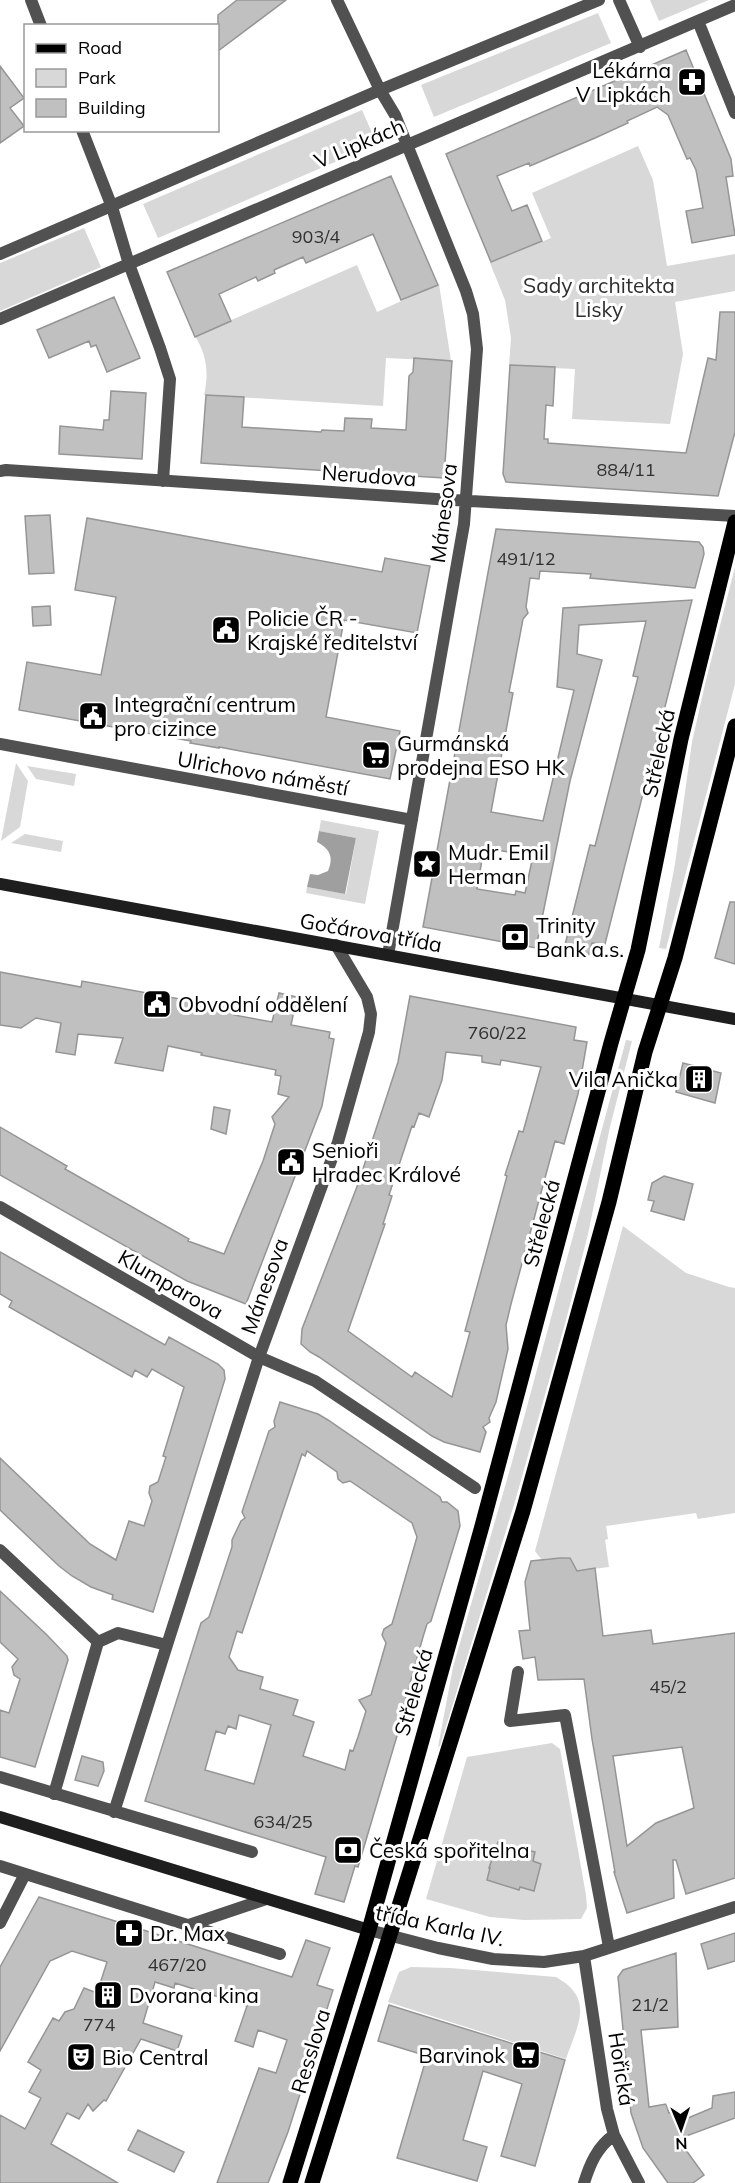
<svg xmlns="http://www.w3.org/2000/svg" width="735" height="2183" viewBox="0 0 735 2183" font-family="Mulish,sans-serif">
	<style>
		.green { fill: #d8d8d8 }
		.water { fill: #9f9f9f }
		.building { fill: #c0c0c0; stroke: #959595; stroke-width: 1.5; fill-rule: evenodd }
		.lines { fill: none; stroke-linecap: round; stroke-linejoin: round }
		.street { stroke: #515151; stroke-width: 12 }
		.secondary { stroke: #1e1e1e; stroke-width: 12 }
		.primary { stroke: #000; stroke-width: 15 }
		.labels { text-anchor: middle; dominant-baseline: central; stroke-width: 6; stroke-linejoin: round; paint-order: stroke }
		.number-label { font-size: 18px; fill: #303030 }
		.poi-label { font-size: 21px; fill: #000; stroke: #fff; text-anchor: start }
		.street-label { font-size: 21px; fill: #000; stroke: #fff }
		.park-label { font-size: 21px; fill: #2f2f2f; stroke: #fff }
	</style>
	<rect width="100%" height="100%" fill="#fff"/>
	<path class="green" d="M650 0H709L659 21Z
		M598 13 611 43 434 117 421 85Z
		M362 110 377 144 158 238 143 204Z
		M638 146 653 180 667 266 735 254V291L675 302 683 354 670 424 572 419 575 369 509 366 511 338 505 300 490 263 551 238 532 193Z
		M84 228 101 267 0 311V263Z
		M357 265 377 312 439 284 451 361 386 358 383 406 204 395C209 374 207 355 195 336Z
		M735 567V684L666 949 659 948 675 864 692 742 706 680Z
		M16 763 28 781 20 827 1 841Z
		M27 766 76 774 74 786 36 779Z
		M321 820 379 831 365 904 306 893 307 887 346 894 356 838 319 831Z
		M25 834 63 841 61 852 11 843Z
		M626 1040 632 1041 610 1127 588 1234 566 1320 516 1498 440 1746 438 1747 453 1667 512 1462Z
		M623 1226 686 1273 729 1287 735 1288V1513L698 1519 696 1513 606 1526 608 1539 605 1540 609 1567 576 1571 570 1557 541 1559 535 1551Z
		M552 1743 560 1749 586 1895 587 1908 581 1919 524 1920 490 1917 426 1899 467 1757Z
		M411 1967 450 1968 556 1977C595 1999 578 2024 566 2059L388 2002 399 1972Z"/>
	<path class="water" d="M319 831 356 838 345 894 307 887 310 874 318 875 328 871C334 857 330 849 317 842Z"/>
	<path class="building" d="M237 0H286L218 51V15Z
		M686 50 731 159 733 176 726 177 735 235 692 243 686 211 703 208 696 170 690 158 687 159 668 115 657 107 627 121 628 123 595 138 530 166 529 163 497 176 512 211 527 205 542 241 491 262 446 154Z
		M0 66 24 98 10 108 24 126 0 143Z
		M391 176 438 285 401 300 373 234 306 263 303 257 274 270 275 273 258 281 256 277 219 294 231 321 195 337 167 272Z
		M114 297 140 358 107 372 96 345 91 347 89 341 49 358 37 330Z
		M720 312H735V432L718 496 506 482 503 474 510 365 555 367 553 406 546 405 544 439H548V443L686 453 708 358 716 360Z
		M414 358 452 361 444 478 201 463 206 395 244 397 242 427 321 432 322 430 344 431 345 418 372 419 371 428 406 430 409 376 413 372Z
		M111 391 146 393 142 459 59 454 60 426 103 430 104 420H109Z
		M50 515 54 573 29 574 25 516Z
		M87 518 382 572 385 558 430 566 417 633 344 620 326 717 400 731 390 779 219 747V748L190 743 191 741 19 710 27 662 101 675 116 597 75 590Z
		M496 529 699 542 703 547 704 554 695 588 590 578 591 574 540 571 539 579 530 578 526 607 528 613 523 619 513 672 509 692 513 693 491 812 543 821 574 690 557 687 563 608 692 600 605 944 592 943 588 957 563 953 590 845 595 846 622 740 638 677 633 676 646 621 579 625 577 654 602 660 570 781 536 948 423 927ZM484 848 533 856 525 893 516 891 515 895 477 889Z
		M50 606 51 625 33 626 32 607Z
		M730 902H735V964L715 958Z
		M0 972 81 987 82 981 235 1009 234 1015 272 1022 279 993 297 997 291 1025 330 1032 329 1038 334 1039 322 1106 246 1304 187 1281 0 1175V1127L67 1166 65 1169 189 1239 188 1241 224 1254 263 1161 275 1124 272 1117 289 1097 278 1094 281 1076 275 1075 276 1070 201 1055 202 1053 168 1046 163 1071 115 1063 123 1038 78 1034 75 1055 56 1052 61 1023 36 1018 21 1028 0 1025Z
		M410 996 576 1027 574 1040 587 1042 578 1094 564 1144 555 1141 511 1304 506 1325 508 1349 496 1402 489 1418 490 1422 483 1427 486 1432 480 1452 444 1442 432 1436 319 1357 310 1352 301 1344 302 1329 358 1184 398 1062ZM446 1052 482 1056V1062L500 1065 501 1060 541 1067 523 1132 519 1131 505 1175 507 1176 465 1331 470 1332 452 1397 415 1372 412 1377 348 1331 385 1224H383L392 1196 389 1195 412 1126 414 1127 419 1113 429 1117 442 1080Z
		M683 1063 721 1073 715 1103 676 1092Z
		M214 1107 230 1110 226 1134 211 1129Z
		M664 1176 693 1184 684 1220 651 1211 654 1201 648 1200 652 1183Z
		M0 1252 165 1345 169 1337 218 1364 224 1370 225 1379 153 1612 112 1599 113 1595 91 1587 72 1576 59 1566 0 1510V1458L90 1544 116 1560 129 1521 144 1526 152 1501 149 1493 150 1486 158 1482 166 1457 163 1456 184 1387 152 1369 147 1377 135 1370 132 1377 9 1307 12 1301 0 1294Z
		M280 1402 318 1414 328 1420 440 1497 442 1502H447L458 1511 460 1526 431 1621 427 1624 423 1637 402 1712 395 1731 397 1736 394 1746 358 1867 355 1866 344 1902 315 1894 326 1857 145 1801 201 1623 209 1617 232 1547V1540L241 1521 245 1518 242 1512 269 1431 275 1427 274 1421ZM307 1451 337 1472 338 1479 343 1483 350 1481 412 1523 417 1537 392 1624 384 1629 382 1635 386 1643 371 1695 359 1700 366 1711 358 1737 353 1751 350 1750 345 1770 303 1756 314 1722 293 1715 298 1700 260 1689 263 1677 238 1670 229 1657 237 1631 242 1633 302 1454 305 1456ZM239 1715 271 1725 254 1784 205 1770 216 1731 225 1734 228 1726 236 1729Z
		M560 1558H570L577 1571 595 1568 603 1636 651 1630 653 1644 735 1633V1878L686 1894 676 1860H673L674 1898 627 1913 614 1872H615L592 1739 584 1679 538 1680 535 1657 523 1659 519 1631 530 1630 525 1582 531 1561ZM682 1747 694 1808 656 1823 627 1846 613 1756Z
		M0 1591 47 1635 67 1656 68 1660 35 1767 0 1757V1710L9 1713 20 1679 14 1675 12 1667 18 1659 0 1642Z
		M82 1756 103 1762 104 1771 98 1786 75 1780Z
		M498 1842 535 1852 533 1861 541 1864 534 1891 520 1887 519 1890 487 1880 490 1868H489Z
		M39 1897 292 1977 306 1940 330 1948 317 1985 333 1990 288 2132 268 2183H217L259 2068 276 2073 287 2040 258 2030 253 2047 235 2041 247 2006 175 1983 174 1988 155 1982 143 2023 182 2036 177 2051 141 2039 106 2101 104 2100 93 2111 88 2104 79 2119 67 2113 51 2144 118 2183H0V2115L25 2129 41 2098 29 2092 41 2070 28 2062 53 2018 59 2021 65 2012 74 2009 84 1988 97 1993 107 1962 72 1951 50 1961 0 2051V1967Z
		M735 1933V1961L708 1969 701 1944Z
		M676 1953 678 2027 641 2030 649 2107 666 2104 669 2113 672 2112 676 2123 712 2108 713 2096 735 2092V2118L678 2139 704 2175 693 2183H668L643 2148 631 2113 618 1977 623 1970Z
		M389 2005 565 2060 535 2166 501 2156 522 2084 483 2071 463 2140 487 2147 477 2181 397 2158 427 2056 378 2041Z
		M138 2130 184 2152 174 2172 128 2150Z"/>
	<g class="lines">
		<path class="street" d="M31 0 41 26
			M337 0 380 90 395 115 466 291 473 314 477 349 464 524 388 955
			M619 0 640 47
			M698 21 735 113
			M82 130 112 207 129 264 160 348 170 379 163 481
			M0 254 380 90 599 0
			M0 319 735 5
			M0 471 6 470 436 499 735 516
			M0 744 412 820
			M0 1207 259 1357 315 1381 475 1488
			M0 1550 98 1642
			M167 1645 259 1357 338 1142 369 1032 371 1014 367 997 336 945
			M518 1672 510 1721 565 1715 609 1947
			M0 1777 252 1852
			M54 1794 98 1642 118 1633 167 1645 114 1812
			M0 1866 280 1954
			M0 1923 25 1874
			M189 1925 266 1899
			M369 1930 438 1948 493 1959 544 1962 584 1956 735 1907
			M584 1956 607 2109 614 2135 639 2183
			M584 2183C590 2164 597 2147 614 2135"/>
		<path class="secondary" d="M0 884 735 1019
			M0 1817 369 1930"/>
		<path class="primary" d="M290 2183 369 1930 482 1526 611 1043 638 950 681 739 735 522
			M312 2183 523 1511 609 1202 645 1052 675 958 735 726"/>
	</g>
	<defs>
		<g id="pharmacy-square" transform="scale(1.5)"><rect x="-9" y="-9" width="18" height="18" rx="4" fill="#000" stroke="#fff"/><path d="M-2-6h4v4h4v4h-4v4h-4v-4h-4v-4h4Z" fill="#fff"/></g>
		<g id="civic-square" transform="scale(1.5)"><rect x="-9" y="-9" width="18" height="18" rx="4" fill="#000" stroke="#fff"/><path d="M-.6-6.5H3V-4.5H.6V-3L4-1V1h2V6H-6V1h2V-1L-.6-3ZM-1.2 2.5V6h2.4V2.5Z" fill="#fff"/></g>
		<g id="supermarket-square" transform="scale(1.5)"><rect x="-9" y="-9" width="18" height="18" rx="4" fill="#000" stroke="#fff"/><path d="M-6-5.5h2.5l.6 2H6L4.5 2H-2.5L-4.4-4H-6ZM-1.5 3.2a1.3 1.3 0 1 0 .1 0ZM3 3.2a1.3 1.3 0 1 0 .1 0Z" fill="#fff"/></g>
		<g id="sight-square" transform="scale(1.5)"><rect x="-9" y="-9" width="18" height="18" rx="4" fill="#000" stroke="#fff"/><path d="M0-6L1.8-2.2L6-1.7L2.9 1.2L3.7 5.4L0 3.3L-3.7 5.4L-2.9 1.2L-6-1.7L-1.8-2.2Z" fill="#fff"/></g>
		<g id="bank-square" transform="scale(1.5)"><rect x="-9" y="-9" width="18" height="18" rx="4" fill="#000" stroke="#fff"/><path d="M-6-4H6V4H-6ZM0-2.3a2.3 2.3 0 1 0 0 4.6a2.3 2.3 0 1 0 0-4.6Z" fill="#fff"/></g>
		<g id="building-square" transform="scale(1.5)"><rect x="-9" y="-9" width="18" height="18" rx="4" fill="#000" stroke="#fff"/><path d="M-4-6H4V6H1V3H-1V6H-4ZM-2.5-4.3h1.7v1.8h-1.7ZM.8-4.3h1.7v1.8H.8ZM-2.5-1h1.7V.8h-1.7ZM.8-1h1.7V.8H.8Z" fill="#fff"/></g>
		<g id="theatre-square" transform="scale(1.5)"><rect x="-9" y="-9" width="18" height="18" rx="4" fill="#000" stroke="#fff"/><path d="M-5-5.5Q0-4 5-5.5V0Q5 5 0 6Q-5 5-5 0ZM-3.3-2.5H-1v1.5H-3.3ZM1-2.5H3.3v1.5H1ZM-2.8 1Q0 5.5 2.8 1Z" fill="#fff"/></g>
	</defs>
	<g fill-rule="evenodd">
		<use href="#pharmacy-square" x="692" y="82"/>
		<use href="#civic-square" x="226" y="630"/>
		<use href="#civic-square" x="93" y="716"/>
		<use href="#supermarket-square" x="376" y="755"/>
		<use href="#sight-square" x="427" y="864"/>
		<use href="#bank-square" x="515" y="937"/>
		<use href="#civic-square" x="157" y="1004"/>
		<use href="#building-square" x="699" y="1079"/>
		<use href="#civic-square" x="291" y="1162"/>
		<use href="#bank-square" x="348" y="1850"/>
		<use href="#pharmacy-square" x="129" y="1933"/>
		<use href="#building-square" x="108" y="1995"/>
		<use href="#supermarket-square" x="526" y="2055"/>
		<use href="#theatre-square" x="81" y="2057"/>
	</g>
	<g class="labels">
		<g class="number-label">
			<text x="316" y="236">903/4</text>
			<text x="626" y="469">884/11</text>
			<text x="526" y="558">491/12</text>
			<text x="497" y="1032">760/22</text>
			<text x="668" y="1686">45/2</text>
			<text x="283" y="1821">634/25</text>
			<text x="177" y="1964">467/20</text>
			<text x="650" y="2004">21/2</text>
			<text x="99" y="2024">774</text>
		</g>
		<g class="poi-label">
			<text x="671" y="70" text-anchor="end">Lékárna<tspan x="671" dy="24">V Lipkách</tspan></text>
			<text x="247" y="618">Policie ČR -<tspan x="247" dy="24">Krajské ředitelství</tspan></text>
			<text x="114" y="704">Integrační centrum<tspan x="114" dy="24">pro cizince</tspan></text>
			<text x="397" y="743">Gurmánská<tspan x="397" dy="24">prodejna ESO HK</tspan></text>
			<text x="448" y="852">Mudr. Emil<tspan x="448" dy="24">Herman</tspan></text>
			<text x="536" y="925">Trinity<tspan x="536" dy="24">Bank a.s.</tspan></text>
			<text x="178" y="1004">Obvodní oddělení</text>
			<text x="678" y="1079" text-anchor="end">Vila Anička</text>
			<text x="312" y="1150">Senioři<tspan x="312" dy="24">Hradec Králové</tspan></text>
			<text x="369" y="1850">Česká spořitelna</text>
			<text x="150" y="1933">Dr. Max</text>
			<text x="129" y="1995">Dvorana kina</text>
			<text x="505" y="2055" text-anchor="end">Barvinok</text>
			<text x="102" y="2057">Bio Central</text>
		</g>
		<g class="street-label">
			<text transform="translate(359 143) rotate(-23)">V Lipkách</text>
			<text transform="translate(369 475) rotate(4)">Nerudova</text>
			<text transform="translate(443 513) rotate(-83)">Mánesova</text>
			<text transform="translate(658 753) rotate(-78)">Střelecká</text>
			<text transform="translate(263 773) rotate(10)">Ulrichovo náměstí</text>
			<text transform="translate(371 932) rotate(10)">Gočárova třída</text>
			<text transform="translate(541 1223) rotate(-75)">Střelecká</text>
			<text transform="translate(171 1284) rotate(30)">Klumparova</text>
			<text transform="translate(264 1286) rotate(-70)">Mánesova</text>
			<text transform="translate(413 1692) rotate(-74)">Střelecká</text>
			<text transform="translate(440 1925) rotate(12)">třída Karla IV.</text>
			<text transform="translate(310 2051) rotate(-73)">Resslova</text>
			<text transform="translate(622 2069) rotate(81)">Hořická</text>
		</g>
		<g class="park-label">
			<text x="599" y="285">Sady architekta<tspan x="599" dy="24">Lisky</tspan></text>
		</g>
	</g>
	<rect x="24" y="24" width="195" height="108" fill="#ffffff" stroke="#999999" stroke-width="1.5"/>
	<rect x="36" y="44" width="30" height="9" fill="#000000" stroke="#999999" stroke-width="1.5"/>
	<text x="78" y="54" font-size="18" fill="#000000">Road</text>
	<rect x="36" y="69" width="30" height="18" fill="#d8d8d8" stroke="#999999" stroke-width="1.5"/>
	<text x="78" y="84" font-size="18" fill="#000000">Park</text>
	<rect x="36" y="99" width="30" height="18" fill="#c0c0c0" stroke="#999999" stroke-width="1.5"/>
	<text x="78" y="114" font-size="18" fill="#000000">Building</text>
	<g transform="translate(681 2129) rotate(178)" stroke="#ffffff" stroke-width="4.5" paint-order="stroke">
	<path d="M0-4.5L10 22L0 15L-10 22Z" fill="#000000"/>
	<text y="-9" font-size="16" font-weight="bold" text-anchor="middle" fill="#000000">N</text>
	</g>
</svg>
